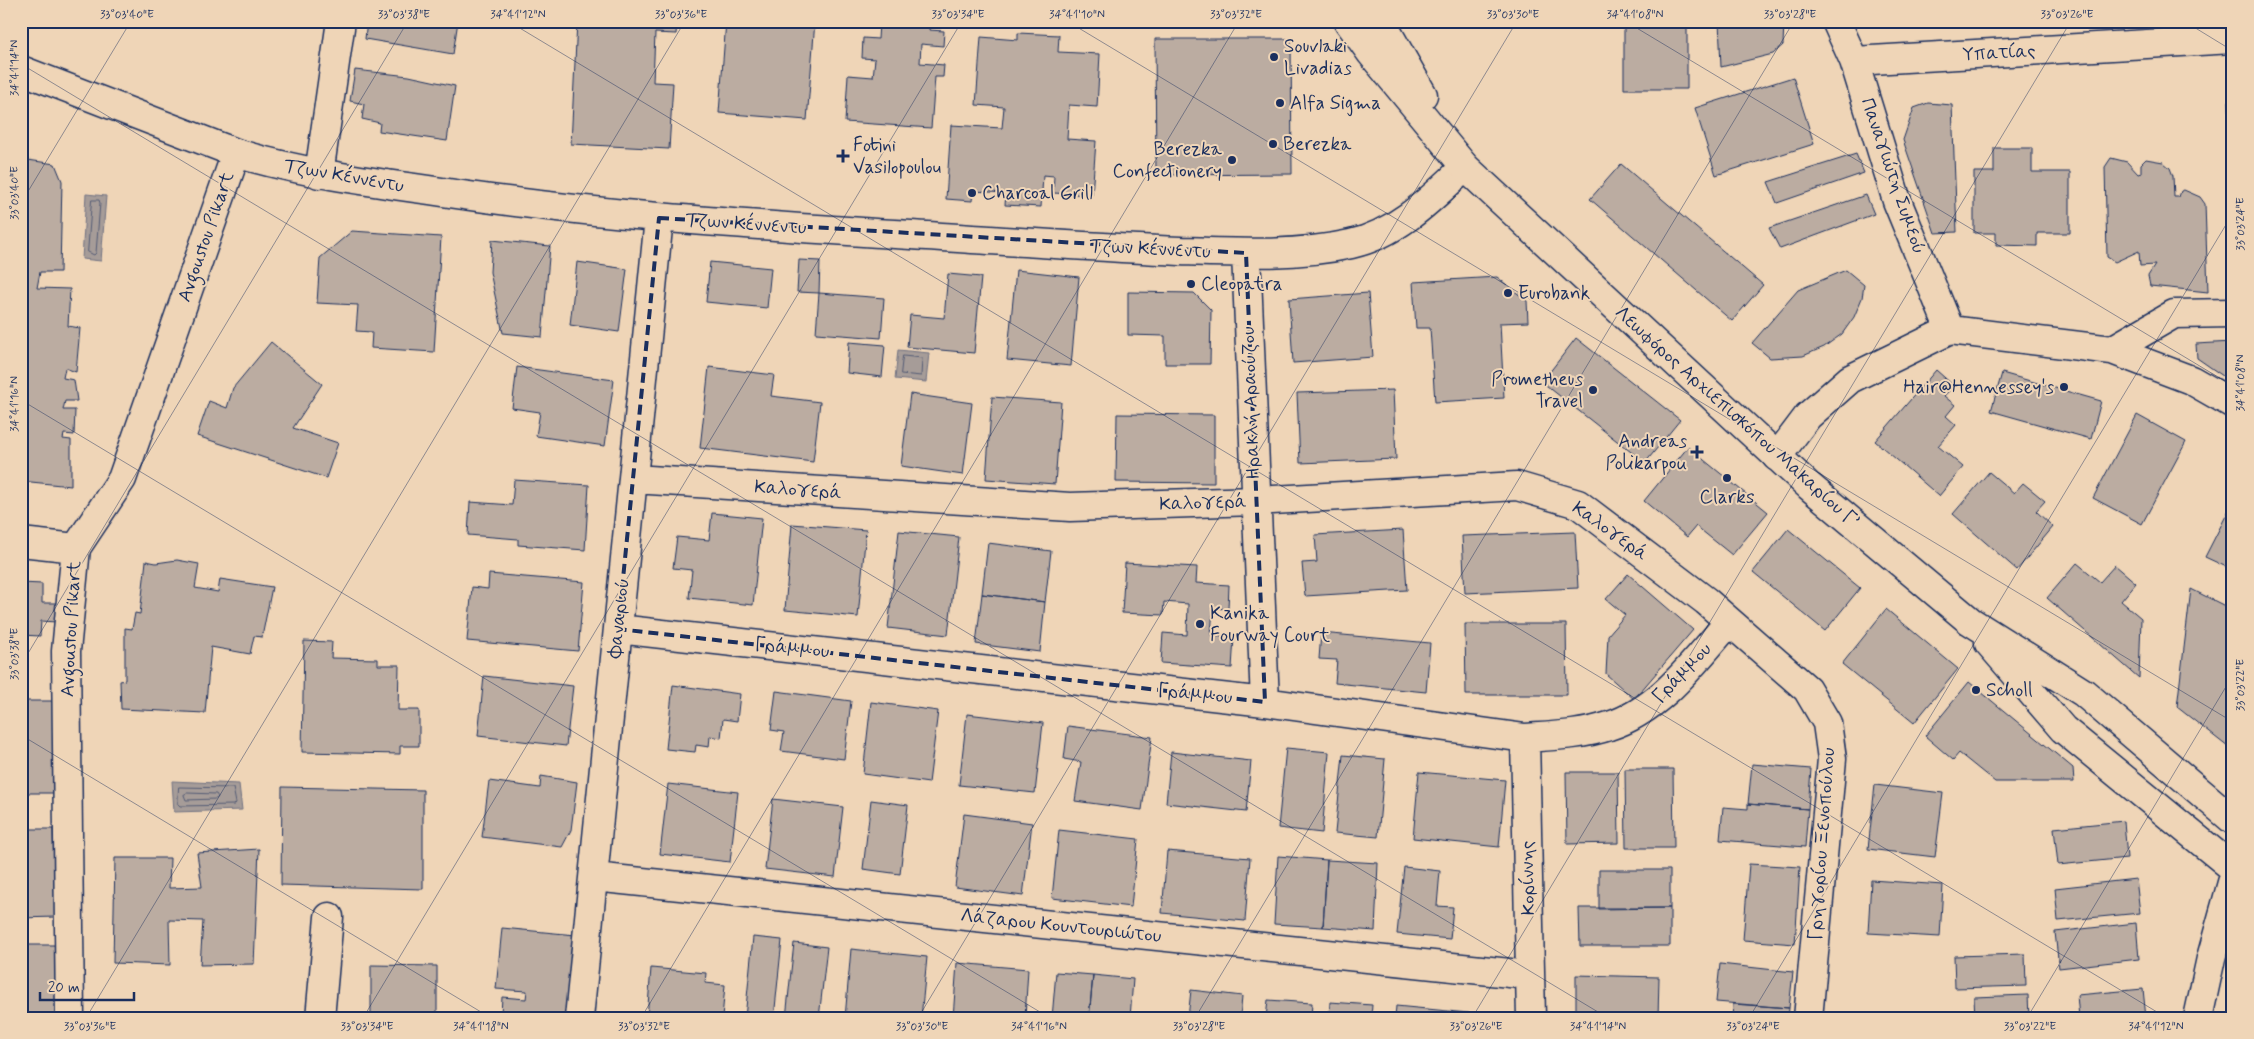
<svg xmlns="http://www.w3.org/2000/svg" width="2254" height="1039" viewBox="0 0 2254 1039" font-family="Mynerve,sans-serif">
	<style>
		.water { fill: #a69c98; stroke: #6e7081 }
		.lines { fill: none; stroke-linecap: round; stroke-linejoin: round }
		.shore { stroke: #535b75; stroke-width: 1 }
		.building { fill: #bbaca1; stroke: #1b2f5e }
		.minor-casing { stroke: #1b2f5e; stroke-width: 31 }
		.major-casing { stroke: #1b2f5e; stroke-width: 31 }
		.minor { stroke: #efd5b7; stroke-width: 28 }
		.major { stroke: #efd5b7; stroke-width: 28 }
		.marked { fill: none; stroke: #1b2f5e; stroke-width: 4; stroke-dasharray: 10 6; stroke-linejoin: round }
		.ticks { fill: none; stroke: #1b2f5e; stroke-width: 1; stroke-opacity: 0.45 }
		.poi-dot { fill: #1b2f5e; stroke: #efd5b7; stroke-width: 2 }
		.labels { text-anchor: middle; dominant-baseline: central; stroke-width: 4; stroke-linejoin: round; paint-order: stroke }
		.poi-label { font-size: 19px; fill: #1b2f5e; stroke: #efd5b7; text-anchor: start }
		.street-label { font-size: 19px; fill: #1b2f5e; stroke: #efd5b7 }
		.neatline { fill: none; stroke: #1b2f5e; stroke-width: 2 }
		.ticks-label { font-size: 12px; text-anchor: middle; fill: #1b2f5e }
	</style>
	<rect width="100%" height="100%" fill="#efd5b7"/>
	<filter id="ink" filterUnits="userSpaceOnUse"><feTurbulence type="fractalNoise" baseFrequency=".02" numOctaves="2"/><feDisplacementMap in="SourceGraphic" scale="10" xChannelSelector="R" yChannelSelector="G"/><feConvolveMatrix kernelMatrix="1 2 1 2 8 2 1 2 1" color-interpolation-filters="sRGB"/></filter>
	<g filter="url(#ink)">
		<path class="water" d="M86 194 106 196 101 261 82 259Z
			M898 350 929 353 926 382 895 379Z
			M172 781 239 784 242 810 174 812Z"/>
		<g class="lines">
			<path class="shore" d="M92 200H99L100 203 96 253 94 255 88 252Z
				M903 356 922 358 921 376 901 374Z
				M179 787 233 788 236 803 234 805 180 806 178 804Z
				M187 793 216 794 218 797 216 799 186 800 184 795Z"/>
		</g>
		<path class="building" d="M367 21H458L453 54 365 39Z
			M577 21H677L676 34 655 33 653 82 673 83 669 149 571 144Z
			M726 21H815L807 120 719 113Z
			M861 21H930L929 30 944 31 943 46 921 44 920 63 944 65 943 77H935L931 128 845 122 848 75 873 77 875 59 862 58 863 38 878 39 879 23Z
			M1624 21H1687V89H1624Z
			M1719 21H1784L1783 45 1773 54 1721 67Z
			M1970 21H2027L1971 25Z
			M1018 33 1059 35 1058 52 1100 54 1097 107 1069 105 1067 139 1096 141 1092 195 1053 193 1054 176 1043 175 1041 207 1005 205 1006 193 973 191 972 201 946 199 951 125 1002 128 1004 107 976 105 981 37 1018 40Z
			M1155 39H1291L1292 174 1156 175Z
			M355 70 409 76 455 86 447 141 379 131 380 123 362 119 364 104 350 101Z
			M1793 77 1814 144 1716 175 1695 108Z
			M2228 79H2233V151H2231Z
			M1928 103 1952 105 1957 232 1935 233 1903 140 1914 108Z
			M1994 148H2032V172H2070V233H2037V246L1996 245V233H1974V172H1994Z
			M1856 154 1864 173 1777 203 1768 182Z
			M2111 158 2127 162 2138 174 2141 173V164L2146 159 2163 162 2170 168 2173 176 2174 197H2179L2181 191 2184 190 2200 197 2205 204 2208 292 2150 286 2148 276 2155 265 2140 266 2139 251 2115 262 2107 257 2105 167Z
			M21 159 55 164 62 181 60 272H40L37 288 70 289 68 326 80 328 76 372 65 368 63 378 74 380 77 401H65L63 410H75L74 435 64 434 63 439 71 440V486L21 481Z
			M1621 164 1763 285 1732 321 1590 199Z
			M1866 195 1874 214 1780 249 1769 228Z
			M352 231 441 237 434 352 371 348 372 332 356 331 358 305 317 303 320 258Z
			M492 240 550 246 542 337 503 333 490 272Z
			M799 260 820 261 819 293 797 292Z
			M577 262 627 269 619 332 570 325Z
			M710 262 771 268 767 308 706 302Z
			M1016 270 1079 277 1071 366 1007 360Z
			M1846 270 1864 285 1862 298 1854 317 1842 334 1824 347 1803 356 1770 358 1752 343 1798 290Z
			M948 274 981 277 974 353 907 347 910 315 944 318Z
			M1497 277 1527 301 1528 322 1500 323 1504 398 1435 402 1430 328H1416L1413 282Z
			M1128 292 1194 293 1211 310 1210 364H1165V336L1128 335Z
			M819 293 884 298 881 338 816 333Z
			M1368 293 1373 357 1293 363 1289 299Z
			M1576 338 1680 420 1645 463 1542 382Z
			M271 342 322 384 293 428 338 443 326 478 197 436 209 401 227 408 233 388Z
			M849 342 885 345 882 377 847 373Z
			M2233 342V383L2197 358 2196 344Z
			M517 367 614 380 605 446 536 436 540 412 512 408Z
			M709 367 774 375 771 396 820 402 813 462 700 448Z
			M1936 370 1954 386 1944 396 1955 405 1946 416 1956 425 1938 446 1963 467 1939 496 1875 441Z
			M2002 373 2101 401 2091 439 1991 411Z
			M1393 390 1396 459 1300 463 1297 393Z
			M910 394 972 403 963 475 901 466Z
			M992 397 1061 402 1055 484 986 479Z
			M1117 414 1214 415V483L1116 482Z
			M2137 415 2186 442 2142 524 2093 498Z
			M1688 447 1768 512 1732 555 1696 526 1687 537 1644 501Z
			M1989 472 2014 493 2023 483 2045 501 2036 511 2053 527 2017 570 1953 514Z
			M514 480 589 485 585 550 518 545V539L468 535 470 502 512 505Z
			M2233 502V570L2205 557Z
			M712 513 762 518 753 605 689 598 692 570 673 568 677 537 709 540Z
			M792 524 866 530 858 617 785 610Z
			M1788 529 1860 588 1825 631 1753 572Z
			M1403 530 1407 590 1305 596 1302 563 1317 562 1315 535Z
			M899 531 959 537 948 635 888 628Z
			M1575 532 1578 588 1465 593 1462 536Z
			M988 543 1051 551 1045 602 982 594Z
			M177 560 199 564 195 588 218 592 220 579 272 587 262 637 254 636 250 654 211 647 205 713 121 709 120 681 125 680V628L132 629 135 613 140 614 146 561 156 563Z
			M1125 563 1197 567 1196 583 1229 585 1228 609 1213 608 1211 635 1234 637 1232 668 1161 663 1163 633 1187 635 1188 604 1164 602 1163 615 1122 613Z
			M2077 563 2100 582 2115 565 2136 583 2121 601 2141 618 2139 678 2047 598Z
			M489 574 584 582 578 651 467 641 472 587 488 589Z
			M1628 574 1693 630 1634 699 1606 674 1608 635 1625 615 1606 599Z
			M21 583 42 584V603H57L56 622 41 621 40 636 21 635Z
			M2191 589 2233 610V751L2177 707Z
			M982 594 1045 602 1040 652 976 644Z
			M1886 609 1958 669 1914 723 1842 664Z
			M1465 624H1566L1567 695H1466Z
			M1321 633 1430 643 1426 692 1335 683 1337 660 1319 659Z
			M304 641 332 642 331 658 378 659V665H399L398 710H419V746H400V754L302 752Z
			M484 676 573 686 566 746 478 736Z
			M1969 682 2073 768 2074 782H1995L1959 753 1953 760 1925 736Z
			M673 685 740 694 737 721 723 719 721 738 710 736 709 747 696 745 695 752 666 749Z
			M776 691 851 701 844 759 781 751 784 732 771 730Z
			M21 701H53L55 793H21Z
			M871 702 938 711 929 783 863 774Z
			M967 714 1043 723 1035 793 959 785Z
			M1068 726 1152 737 1142 810 1075 801 1081 762 1064 759Z
			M1286 748 1329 752 1322 833 1278 828Z
			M1171 752 1251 761 1246 812 1166 803Z
			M1343 755 1385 759 1378 837 1335 833Z
			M1752 764 1811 769 1808 809 1748 804Z
			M1625 769H1673L1674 848H1626Z
			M1419 772 1505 780 1499 847 1413 838Z
			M1566 772H1618L1619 843 1567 844Z
			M541 776 577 782 571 830 562 847 482 837 489 781 540 788Z
			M668 784 738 792 730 862 660 854Z
			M1875 785 1943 793 1935 857 1868 849Z
			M282 787 423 790V889L281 885Z
			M773 799 843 807 835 877 765 869Z
			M871 800 908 805 900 874 863 869Z
			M1748 804 1808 809 1805 847 1720 840 1723 807 1748 809Z
			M964 814 1032 823 1023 896 955 887Z
			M2124 821 2127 858 2058 865 2054 828Z
			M21 829H53L55 917 21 918Z
			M1059 830 1138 839 1131 907 1052 898Z
			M259 849 254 964 200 965 203 921 169 920 170 965 113 963 115 858H170L169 888 202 887 197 853Z
			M1167 851 1250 858 1245 921 1162 913Z
			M1278 856 1327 860 1323 927 1274 924Z
			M1327 860 1378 863 1375 931 1323 927Z
			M1749 864 1800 867 1795 944 1743 940Z
			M1404 867 1440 871 1437 906 1453 907 1450 939 1397 934Z
			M1599 870H1670V908L1599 909Z
			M2136 879 2140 913 2058 921 2055 888Z
			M1871 880 1943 885 1940 937 1868 933Z
			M1579 908H1670V946H1580Z
			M2136 923 2139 959 2059 968 2055 932Z
			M502 928 586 936 579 1018H535L501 1014 502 997 526 999 527 991 496 989Z
			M753 937 782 940 774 1018H745Z
			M794 943 827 947 819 1018H786Z
			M21 945H56V1018H21Z
			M851 949 927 957 921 1018H845Z
			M2025 954 2026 986 1955 988 1954 956Z
			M957 963 1028 969 1025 1018H953Z
			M1720 964 1793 972 1789 1008 1716 1002Z
			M371 965 437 966V1018H371Z
			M651 968 706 973 705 983 725 985 722 1018H647Z
			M1056 972 1093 975 1089 1018H1052Z
			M1093 975 1133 979 1130 1018H1089Z
			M1576 975 1659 977 1658 1018H1576Z
			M2143 989 2146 1018H2079L2077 995Z
			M1191 990 1242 996 1240 1018H1188Z
			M2028 995 2029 1018H1975L1974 997Z
			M1268 1000 1312 1003 1311 1018H1266Z
			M1330 1002 1372 1005 1371 1018H1329Z
			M1733 1004 1789 1008 1788 1018H1732Z
			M1396 1006 1510 1017V1018H1395Z"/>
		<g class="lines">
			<g class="minor-casing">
				<path id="minor" d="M1836 21 1854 61 1897 201 1950 330
					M1854 61 2233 39
					M21 70 236 153C299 172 364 181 429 190 609 218 790 227 972 239 1041 243 1111 248 1180 251 1237 253 1296 256 1351 244 1397 234 1432 198 1465 167
					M319 174 341 21
					M1246 253 1265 702
					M2112 350 2174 314 2233 313
					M1777 457 1808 416 1850 379 1950 330 2112 350 2191 380 2233 404
					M634 479 1070 507 1255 501 1517 486 1578 504 1706 601 1807 689 1827 723 1832 759 1808 1018
					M21 542 76 548
					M618 629 1265 702 1525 738C1553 736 1583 735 1609 726 1660 710 1695 661 1729 622
					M1525 738 1531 1018
					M594 877 1529 975
					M70 1018 66 651 76 548 122 479 236 153
					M320 1018 329 917
					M579 1018 659 218
					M2198 1018 2211 958 2233 879"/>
			</g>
			<g class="major-casing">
				<path id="major" d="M1348 21 1371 53 1465 167 1809 486 1970 621 2084 693 2233 820
					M1381 21 1423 95
					M1989 643 2063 729 2233 868"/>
			</g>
			<use href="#minor" class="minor"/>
			<use href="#major" class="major"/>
		</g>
	</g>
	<path class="marked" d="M659 218 1246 253 1265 702 618 629Z"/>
	<path class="ticks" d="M508 21 2167 1018M1067 21 2233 722M1625 21 2233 386M2184 21 2233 51M21 64 1608 1018M21 203 131 21M21 400 1050 1018M21 665 408 21M21 735 491 1018M86 1018 685 21M363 1018 962 21M641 1018 1239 21M918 1018 1517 21M1195 1018 1794 21M1472 1018 2071 21M1749 1018 2233 213M2027 1018 2233 675"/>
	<g class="poi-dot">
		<circle cx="1274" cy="57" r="5"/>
		<circle cx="1280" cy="103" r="5"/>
		<circle cx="1273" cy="144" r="5"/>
		<path d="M840.5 148.5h5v5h5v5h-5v5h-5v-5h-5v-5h5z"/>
		<circle cx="1232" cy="160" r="5"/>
		<circle cx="972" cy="193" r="5"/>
		<circle cx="1191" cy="284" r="5"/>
		<circle cx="1508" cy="293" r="5"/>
		<circle cx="2064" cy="387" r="5"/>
		<circle cx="1593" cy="390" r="5"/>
		<path d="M1694.5 444.5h5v5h5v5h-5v5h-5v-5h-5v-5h5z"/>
		<circle cx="1727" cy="478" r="5"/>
		<circle cx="1200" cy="624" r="5"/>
		<circle cx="1976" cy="690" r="5"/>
	</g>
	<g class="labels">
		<g class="poi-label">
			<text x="1284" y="46">Souvlaki<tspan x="1284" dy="22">Livadias</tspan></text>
			<text x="1290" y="103">Alfa Sigma</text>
			<text x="1283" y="144">Berezka</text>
			<text x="853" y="145">Fotini<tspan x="853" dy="22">Vasilopoulou</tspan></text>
			<text x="1222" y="149" text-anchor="end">Berezka<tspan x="1222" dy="22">Confectionery</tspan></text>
			<text x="982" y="193">Charcoal Grill</text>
			<text x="1201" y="284">Cleopatra</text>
			<text x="1518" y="293">Eurobank</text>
			<text x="1583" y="379" text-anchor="end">Prometheus<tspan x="1583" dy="22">Travel</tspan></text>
			<text x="2054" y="387" text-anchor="end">Hair@Hennessey's</text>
			<text x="1687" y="441" text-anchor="end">Andreas<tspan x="1687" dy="22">Polikarpou</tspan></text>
			<text x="1727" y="497" text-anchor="middle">Clarks</text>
			<text x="1210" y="613">Kanika<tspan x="1210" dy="22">Fourway Court</tspan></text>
			<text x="1986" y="690">Scholl</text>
		</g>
		<g class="street-label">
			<text transform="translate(1999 53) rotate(-3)">Υπατίας</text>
			<text transform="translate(344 176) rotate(10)">Τζων Κέννεντυ</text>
			<text transform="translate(1893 176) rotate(71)">Παναγιώτη Συμεού</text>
			<text transform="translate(746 224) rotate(4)">Τζων Κέννεντυ</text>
			<text transform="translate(206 237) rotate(-71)">Avgoustou Pikart</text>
			<text transform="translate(1150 249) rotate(3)">Τζων Κέννεντυ</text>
			<text transform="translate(1251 403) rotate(-92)">Ηρακλή Αραούζου</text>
			<text transform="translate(1737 417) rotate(42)">Λεωφόρος Αρχιεπισκόπου Μακαρίου Γ’</text>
			<text transform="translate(798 490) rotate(4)">Καλογερά</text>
			<text transform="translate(1203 503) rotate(-2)">Καλογερά</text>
			<text transform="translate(1610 531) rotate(35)">Καλογερά</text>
			<text transform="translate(619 618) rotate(-84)">Φαναριού</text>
			<text transform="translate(71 629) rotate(-87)">Avgoustou Pikart</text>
			<text transform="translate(792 648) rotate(6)">Γράμμου</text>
			<text transform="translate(1682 673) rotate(-46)">Γράμμου</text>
			<text transform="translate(1195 694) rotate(6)">Γράμμου</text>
			<text transform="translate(1822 844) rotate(-86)">Γρηγορίου Ξενοπούλου</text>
			<text transform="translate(1528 878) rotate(-91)">Κορίννης</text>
			<text transform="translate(1061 926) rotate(6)">Λάζαρου Κουντουριώτου</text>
		</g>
	</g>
	<rect width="2254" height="1039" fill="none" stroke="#efd5b7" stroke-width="55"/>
	<path d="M40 992v8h94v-8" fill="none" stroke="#1b2f5e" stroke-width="2.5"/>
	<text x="48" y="992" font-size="15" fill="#1b2f5e" stroke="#efd5b7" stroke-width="4" paint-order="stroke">20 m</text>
	<rect x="28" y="28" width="2198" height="984" class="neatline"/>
	<g class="ticks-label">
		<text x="127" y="18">33°03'40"E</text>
		<text x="404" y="18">33°03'38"E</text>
		<text x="518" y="18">34°41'12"N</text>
		<text x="681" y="18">33°03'36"E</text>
		<text x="958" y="18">33°03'34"E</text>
		<text x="1077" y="18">34°41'10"N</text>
		<text x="1236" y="18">33°03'32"E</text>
		<text x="1513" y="18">33°03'30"E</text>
		<text x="1635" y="18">34°41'08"N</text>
		<text x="1790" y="18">33°03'28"E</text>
		<text x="2067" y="18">33°03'26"E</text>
		<text transform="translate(14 68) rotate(-90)" y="4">34°41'14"N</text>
		<text transform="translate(14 193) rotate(-90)" y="4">33°03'40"E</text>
		<text transform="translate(2240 224) rotate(-90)" y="4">33°03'24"E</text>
		<text transform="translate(2240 383) rotate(-90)" y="4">34°41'08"N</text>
		<text transform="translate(14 404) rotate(-90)" y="4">34°41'16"N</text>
		<text transform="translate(14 654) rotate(-90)" y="4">33°03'38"E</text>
		<text transform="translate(2240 685) rotate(-90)" y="4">33°03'22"E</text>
		<text x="90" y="1030">33°03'36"E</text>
		<text x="367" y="1030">33°03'34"E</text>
		<text x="481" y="1030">34°41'18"N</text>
		<text x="644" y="1030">33°03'32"E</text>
		<text x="922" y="1030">33°03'30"E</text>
		<text x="1039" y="1030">34°41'16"N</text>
		<text x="1199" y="1030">33°03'28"E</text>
		<text x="1476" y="1030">33°03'26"E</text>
		<text x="1598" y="1030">34°41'14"N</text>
		<text x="1753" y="1030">33°03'24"E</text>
		<text x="2030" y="1030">33°03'22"E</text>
		<text x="2156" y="1030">34°41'12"N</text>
	</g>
</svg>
